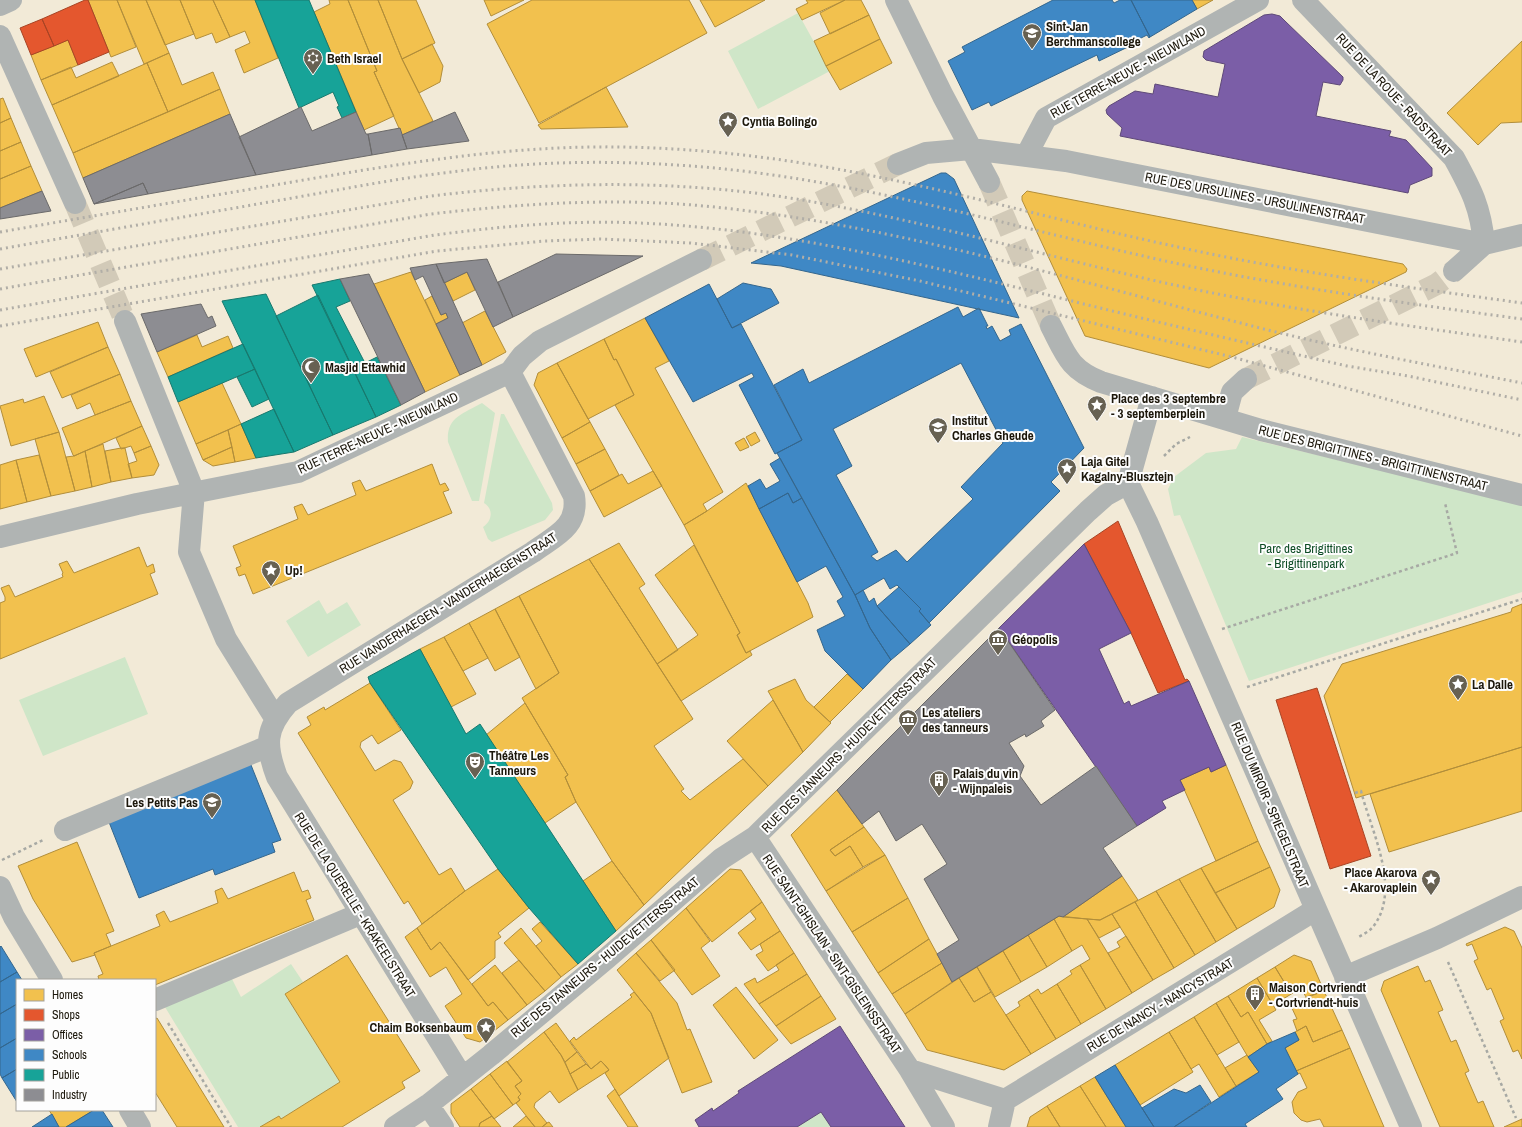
<svg xmlns="http://www.w3.org/2000/svg" width="1522" height="1127" viewBox="0 0 1522 1127" font-family="'Archivo Narrow',sans-serif">
	<style>
		.green { fill: #cfe6c8 }
		.homes { fill: #f2c14e; stroke: #b28e3a }
		.shops { fill: #e4572e; stroke: #a84424 }
		.offices { fill: #7b5ea7; stroke: #5e4978 }
		.schools { fill: #3f88c5; stroke: #34668d; fill-rule: evenodd }
		.public { fill: #17a398; stroke: #18796e }
		.industry { fill: #8d8d92; stroke: #6b6a6a }
		.lines { fill: none; stroke-linecap: round; stroke-linejoin: round }
		.minor-tunnel { stroke: #d2cab8; stroke-width: 22; stroke-dasharray: 22 11; stroke-linecap: butt }
		.path { stroke: #a7a9a4; stroke-width: 2.5; stroke-dasharray: 3 3; stroke-linecap: butt }
		.minor { stroke: #b0b4b3; stroke-width: 22 }
		.rail { stroke: #b1aea7; stroke-width: 3; stroke-dasharray: 2 4; stroke-linecap: butt }
		.labels { text-anchor: middle; dominant-baseline: central; stroke-width: 4; stroke-linejoin: round; paint-order: stroke }
		.poi-label { font-size: 13px; font-weight: bold; fill: #1c170b; stroke: #fdfdfd; text-anchor: start }
		.street-label { font-size: 13px; fill: #1c170b; stroke: #fdfdfd }
		.park-label { font-size: 13px; fill: #0d4c25; stroke: #fdfdfd }
	</style>
	<rect width="100%" height="100%" fill="#f2ead7"/>
	<path class="green" d="M798 13 830 71 758 109 728 51Z
		M482 403 495 413 479 501H472L448 442C446 417 463 414 482 403Z
		M501 414H504L552 503 553 510 545 520 492 542 488 539 483 527C492 521 494 509 484 503Z
		M1242 437 1522 504V592L1249 681 1180 515 1174 516 1168 489 1174 477 1206 453 1236 449Z
		M319 600 327 614 347 602 361 625 308 657 286 621Z
		M125 657 148 714 43 756 19 700Z
		M291 964 303 982 285 994 340 1082 281 1119 279 1116 260 1127H238L165 1007 231 977 241 997Z
		M821 1112 831 1127H797Z"/>
	<path class="homes" d="M88 0H117L136 47 111 57Z
		M117 0H146L169 53 144 64Z
		M146 0H180L194 34 165 45Z
		M180 0H213L230 37 216 43 212 33 196 39Z
		M213 0H255L278 58 244 73 235 50 250 43 245 31 230 37Z
		M329 0H348L377 71 374 72 394 116 364 130 314 12 330 4Z
		M348 0H378L402 59 433 121 402 135 374 72 377 71Z
		M378 0H416L435 43 402 59Z
		M484 0H524L491 16Z
		M532 0H689L707 33 539 123 487 24Z
		M700 0H765L715 27Z
		M806 0H845L802 20 796 9 808 3Z
		M845 0H861L869 15 830 34 820 13Z
		M1192 0H1213L1197 9Z
		M869 15 880 39 826 66 814 41Z
		M880 39 892 63 840 90 826 66Z
		M68 40 78 65 41 80 31 55Z
		M1522 41V122L1501 123 1478 145 1447 113Z
		M432 44 443 66 440 82 419 93 402 59Z
		M169 53 182 85 213 72 220 89 168 112 147 63Z
		M112 62 119 76 52 105 41 80 71 67 76 78Z
		M147 63 168 112 73 153 52 105Z
		M606 87 628 127 541 129 538 125Z
		M220 89 230 114 83 178 73 153Z
		M3 98 11 118 0 123V99Z
		M11 118 21 142 0 151V123Z
		M21 142 31 166 0 179V151Z
		M31 166 42 191 0 208V179Z
		M1027 191 1403 264 1407 269 1406 272 1209 368 1085 336 1022 200V196Z
		M411 272 460 375 425 392 374 284Z
		M467 272 475 290 453 301 444 283Z
		M432 296 441 315 446 313 448 318 436 324 425 300Z
		M485 311 506 352 482 365 462 323Z
		M645 318 669 361 655 368 723 492 703 504 707 511 684 525 615 405 634 395 616 359 614 360 604 339Z
		M98 322 108 347 36 377 24 349Z
		M197 335 202 347 228 336 233 348 168 377 157 352Z
		M604 339 614 360 616 359 634 395 588 419 557 363Z
		M108 347 120 374 62 398 50 372Z
		M557 363 590 422 562 438 534 385 538 373Z
		M120 374 131 401 95 415 90 403 77 409 71 395Z
		M222 383 241 424 196 444 178 402Z
		M44 396 59 432 11 446 0 406 23 399 24 403Z
		M131 401 142 426 74 456 73 455 62 428Z
		M590 422 605 449 576 464 562 438Z
		M241 424 256 458 235 462 228 430Z
		M142 426 151 446 134 453 131 446 121 449 116 438Z
		M228 430 232 447 203 460 196 444Z
		M59 432 75 491 51 496 35 439Z
		M755 432 760 441 751 446 746 437Z
		M744 438 749 447 740 451 735 443Z
		M103 444 111 482 92 487 85 451Z
		M151 446 159 465 154 475 132 478 128 464 137 461 134 453Z
		M232 447 235 462 213 466 203 460Z
		M121 448H125L132 478 111 482 105 451Z
		M605 449 619 475 590 491 576 464Z
		M85 451 92 487 75 491 66 457 74 456Z
		M39 455 51 496 27 502 16 460Z
		M16 460 27 502 0 509V465Z
		M432 464 440 485 445 483 449 490 443 492 452 513 253 594 245 574 239 576 236 568 241 566 233 546 298 519 294 507 302 504 308 515 356 495 352 483 360 480 366 491Z
		M653 471 662 486 604 517 590 491 622 474 628 484Z
		M746 483 808 603 813 617 746 653 737 635 740 633 684 525 707 511Z
		M619 543 645 584 639 588 678 650 657 664 589 559Z
		M694 545 740 633 737 635 746 653 750 651 752 655 681 701 657 664 698 635 655 575Z
		M139 547 147 567 153 564 155 572 150 574 158 594 0 659V603L5 601V597L1 588 9 585 15 597 63 577 62 574 63 573 59 564 67 561 74 573Z
		M589 559 693 719 654 746 684 789 681 791 690 800 743 759 768 786 644 905 612 861 576 802 565 777 568 775 522 698 559 673 519 596Z
		M519 596 559 673 536 689 495 609Z
		M1522 604V747L1356 798 1324 696 1342 664 1511 612 1512 608Z
		M495 609 520 657 495 671 469 623Z
		M469 623 488 658 463 671 444 637Z
		M444 637 476 694 451 707 420 649Z
		M847 674 863 689 830 722 814 707Z
		M795 679 806 700 831 723 803 752 768 691Z
		M370 683 401 730 378 744 372 735 361 742 360 747 375 771 394 760 401 762 413 782 410 789 393 800 439 875 451 868 465 891 422 924 408 901 404 904 298 733 311 725 307 717 324 707 325 710Z
		M773 700 803 752 768 786 727 741Z
		M525 703 568 775 565 777 576 802 545 823 486 735Z
		M1522 747V811L1389 852 1370 794Z
		M1226 765 1258 841 1216 861 1180 780 1209 767 1211 772Z
		M837 790 864 827 830 850 835 856 850 846 863 867 826 891 791 835Z
		M864 827 885 855 863 867 850 846 835 856 830 850Z
		M1258 841 1270 867 1215 893 1201 868Z
		M77 842 114 931 106 934 111 946 94 953 95 955 72 962 33 899 18 866Z
		M885 855 908 898 852 932 826 891Z
		M612 861 644 905 616 931 583 881Z
		M1270 867 1280 890 1274 907 1237 929 1215 893Z
		M1201 868 1237 929 1216 942 1179 879Z
		M498 869 529 908 498 933 501 937 495 941V958L468 980 440 942 431 950 417 928 465 891Z
		M730 869 741 870 762 902 712 942 686 908Z
		M294 872 302 892 308 890 311 898 306 900 314 920 155 985V980H99L98 976 103 974 94 953 160 926 156 915 164 911 170 922 218 903 215 891 222 888 228 899Z
		M1122 876 1138 900 1100 920 1063 917Z
		M1179 879 1216 942 1195 955 1156 891Z
		M1156 891 1195 955 1174 968 1135 902Z
		M908 898 929 939 878 973 852 932Z
		M762 902 780 931 751 950 738 933 756 919 750 911Z
		M1135 902 1174 968 1153 980 1112 914Z
		M686 908 710 941 701 948 720 976 692 995 651 940Z
		M1112 914 1120 927 1099 938 1087 919 1100 920Z
		M1059 916 1087 919 1132 993 1106 1009 1080 965 1090 959 1082 945 1072 951 1054 919Z
		M1054 919 1072 951 1047 967 1028 935Z
		M540 922 578 964 561 977 536 946 542 941 532 929Z
		M1505 927 1514 931 1522 948V1059L1518 1050 1513 1052 1500 1021 1504 1019 1491 988 1487 990 1474 961 1478 959 1472 944 1467 946 1466 944Z
		M417 928 431 950 440 942 488 1006 493 1002 508 1020 480 1042 466 1038 445 1006 462 994 446 967 430 977 405 937Z
		M521 928 561 977 545 991 504 943Z
		M780 931 794 953 768 971 756 955 763 951 760 944Z
		M1028 935 1047 967 1021 982 1003 951Z
		M1126 936 1153 980 1132 993 1108 953 1120 947 1117 942Z
		M929 939 942 963 892 994 878 973Z
		M651 940 675 970 660 981 636 953Z
		M1003 951 1021 982 995 997 977 967Z
		M636 953 677 1003 687 1030 690 1029 712 1082 682 1093 651 1013 617 970Z
		M794 953 807 974 759 1004 744 984 755 978 757 983 779 970 776 965Z
		M347 955 420 1071 402 1082 405 1088 342 1127H260L279 1116 281 1119 340 1082 285 994Z
		M1294 955 1311 961 1324 991 1306 997 1299 985 1289 990 1275 967Z
		M519 960 545 991 527 1005 502 973Z
		M942 963 952 982 905 1014 892 994Z
		M495 965 527 1005 508 1020 493 1002 488 1006 472 984Z
		M1080 965 1106 1009 1081 1024 1057 984 1072 974 1070 971Z
		M1418 966 1425 982 1430 980 1443 1010 1438 1012 1451 1042 1456 1040 1469 1071 1465 1073 1478 1103 1483 1101 1494 1127H1440L1381 990 1384 981Z
		M977 967 991 992 974 1002 959 978Z
		M1275 967 1289 990 1291 989 1293 993 1273 1005 1257 978Z
		M807 974 821 996 776 1026 759 1004Z
		M959 978 974 1002 991 992 1031 1054 1004 1070 927 1050 905 1014Z
		M1257 978 1276 1010 1259 1020 1272 1041 1267 1044 1248 1012 1241 1017 1228 996Z
		M1057 984 1081 1024 1056 1039 1029 995 1038 989 1041 994Z
		M736 987 778 1040 754 1059 713 1005Z
		M1324 991 1342 1030 1313 1042 1306 1026 1297 1031 1293 1020 1297 1019 1290 1004Z
		M634 992 651 1013 669 1058 619 1096 605 1073 609 1070 606 1066 601 1061 591 1069 570 1041 574 1037 576 1040 632 997 630 995Z
		M1029 995 1056 1039 1031 1054 1006 1015 1020 1006 1018 1002Z
		M821 996 836 1019 791 1044 776 1026Z
		M1228 996 1241 1017 1248 1012 1267 1044 1248 1057 1216 1003Z
		M1216 1003 1239 1042 1217 1055 1194 1017Z
		M1194 1017 1236 1086 1219 1097 1199 1064 1191 1069 1169 1032Z
		M157 1018 224 1127H177L155 1092V1019Z
		M556 1023 577 1052 565 1062 561 1055 544 1032Z
		M1306 1026 1313 1042 1342 1030 1350 1048 1296 1071 1285 1048 1299 1040 1295 1032Z
		M544 1032 561 1055 578 1090 559 1103 550 1091 535 1103 534 1107 547 1123 542 1127H535L516 1103 520 1100 518 1097 521 1094 515 1086 522 1081 507 1062Z
		M1169 1032 1193 1072 1140 1105 1115 1065Z
		M1350 1048 1384 1127H1324L1320 1119 1307 1122 1301 1120 1294 1113 1292 1102 1298 1092 1307 1088 1300 1073 1298 1074 1296 1071Z
		M577 1052 586 1064 570 1074 565 1062Z
		M1247 1055 1259 1072 1236 1086 1225 1068Z
		M507 1061 522 1081 515 1086 521 1094 518 1097 520 1100 513 1105 490 1074Z
		M601 1061 609 1070 578 1090 570 1074 586 1064 591 1069Z
		M490 1074 513 1105 494 1119 471 1089Z
		M1095 1077 1126 1127H1106L1080 1086Z
		M1080 1086 1106 1127H1060L1047 1106Z
		M471 1089 492 1116 480 1123 479 1127H460L451 1113V1104Z
		M615 1089 619 1096 638 1127H628L607 1096Z
		M1047 1106 1060 1127H1027L1030 1117Z
		M49 1110H94L66 1127H59Z
		M492 1116 501 1127H479L480 1123Z
		M526 1116 535 1127H513Z
		M1522 1119V1127H1504Z
		M549 1122 553 1127H542L547 1123Z"/>
	<path class="shops" d="M85 0H88L109 52 78 65 68 40 54 46 42 19Z
		M42 19 54 46 31 55 20 28Z
		M1118 521 1185 680 1187 679 1189 681 1158 693 1131 633 1084 544Z
		M1317 688 1371 856 1330 869 1276 700Z"/>
	<path class="offices" d="M1272 14 1280 16 1285 21 1343 77V80L1340 85 1323 82 1316 116 1391 131 1389 136 1406 140 1432 168V176L1410 185 1408 193 1120 136 1122 128 1107 114 1106 110 1109 106 1135 91 1153 94 1155 84 1218 97 1225 64 1206 60 1203 57 1204 51 1264 15Z
		M1084 544 1131 633 1099 649 1124 704 1129 701 1131 706 1189 681 1226 765 1211 772 1209 767 1180 780 1185 790 1162 801 1166 808 1137 826 999 628Z
		M840 1026 905 1127H831L821 1112 797 1127H699L695 1120 712 1108 713 1111 739 1093 738 1091Z"/>
	<path class="schools" d="M1053 0H1112L1114 3 1120 0H1131L1150 37 1149 38 1147 35 1131 43 1132 45 1099 61 1097 55 991 106 989 102 972 110 948 61 965 52 962 47Z
		M1131 0H1192L1197 9 1150 37Z
		M941 173H946L954 179 1019 318 781 266 751 263Z
		M743 283 771 289 779 303 732 328 717 299Z
		M709 284 732 328 741 324 802 440 775 454 739 385 754 377 752 373 693 402 645 318Z
		M958 307 963 317 979 308 988 326H986L987 329 992 326 1000 341 1011 335 1009 330 1021 324 1084 448 1051 482 1060 491 929 623 919 611 921 609 897 585 890 589 884 578 855 595 777 453 802 440 774 385 803 369 809 383ZM961 363 1003 443 961 487 973 499 907 562 896 550 877 561 871 556 878 552 836 475 852 466 833 429Z
		M780 458 802 498 793 503 788 493 759 509 748 486 760 479 766 489 780 481 770 464Z
		M788 493 793 503 802 498 855 595 870 628 891 660 863 689 825 651 817 630 845 616 837 601 843 597 826 566 797 582 759 509Z
		M899 587 921 609 919 611 931 625 910 644 877 606Z
		M863 590 869 602 874 598 877 606 910 644 891 660 870 628 855 595Z
		M249 760 281 840 272 843 275 852 215 875 213 869 139 898 107 817Z
		M1 946 17 972 0 982V947Z
		M17 972 22 980H17V1004L0 1014V982Z
		M17 1004V1038L0 1048V1014Z
		M1295 1032 1299 1040 1285 1048 1298 1074 1276 1089 1283 1099 1245 1124 1247 1127H1174L1259 1072 1248 1057 1267 1044Z
		M17 1038V1069L2 1078 0 1074V1048Z
		M1115 1065 1140 1105 1154 1127H1126L1095 1077Z
		M17 1069V1102L2 1078Z
		M1200 1085 1211 1102 1174 1127H1154L1142 1108 1174 1089 1186 1093Z
		M94 1110H102L113 1127H66Z
		M52 1114 59 1127H32Z"/>
	<path class="public" d="M255 0H309L356 112 342 118 337 107 339 106 333 92 299 108Z
		M340 279 350 301 336 307 365 363 377 357 401 405 376 417 312 285Z
		M266 294 333 435 294 452 222 301Z
		M318 295 376 417 333 435 276 316Z
		M243 344 255 369 178 402 168 377Z
		M255 369 269 399 252 407 237 377Z
		M274 409 294 452 256 458 241 424Z
		M420 649 466 734 480 724 616 931 578 964 529 908 498 869 370 683 368 677Z"/>
	<path class="industry" d="M301 107 312 131 356 112 366 134H368L372 155 256 175 239 137Z
		M455 112 469 141 407 149 402 135Z
		M230 114 256 175 148 194 143 183 94 204 83 178Z
		M400 128 407 149 372 155 368 134Z
		M143 183 148 194 94 204Z
		M42 191 51 211 0 219V208Z
		M556 254 643 256 513 317 498 282Z
		M487 259 513 317 493 327 467 272 444 283 436 264Z
		M436 264 482 365 460 375 436 324 448 318 446 313 441 315 423 276 415 280 410 268Z
		M369 274 425 392 401 405 340 279Z
		M201 304 208 318 212 316 216 326 157 352 141 314Z
		M999 628 1055 710 1041 721 1044 726 1026 737 1025 734 1009 743 1024 766 1020 776 1041 805 1096 766 1137 826 1103 848 1122 876 1063 917 1059 916 952 982 937 954 959 940 924 879 947 864 922 824 896 841 879 811 862 824 837 790Z"/>
	<g class="lines">
		<path class="minor-tunnel" d="M989 182 1051 326
			M75 203 125 321
			M701 260 898 164
			M1246 379 1437 284 1454 271"/>
		<path class="path" d="M1164 456 1176 444 1190 437
			M1222 629 1457 553 1445 503
			M1247 687 1522 599
			M1355 793 1361 791C1371 831 1403 891 1372 928 1368 932 1362 935 1357 938
			M2 860 43 840
			M1448 962 1516 1118
			M168 1023 231 1127"/>
		<path class="minor" d="M896 0 943 96 989 182
			M1303 0 1454 158C1471 189 1481 208 1484 244
			M0 5 11 0
			M0 36 75 203
			M1026 156 1046 118 1258 0
			M898 164 926 153 971 149 1066 161 1484 244 1522 235
			M1454 271 1484 244
			M125 321 194 492 189 552 226 639 275 718
			M1051 326C1066 355 1069 369 1101 382L1261 430 1522 495
			M1225 418 1232 392 1246 379
			M1128 483 1147 522 1411 1127
			M0 537 137 504 298 472 510 372 522 356 540 341 701 260
			M65 830 269 746
			M755 837 910 1070 944 1127
			M0 887 14 917 52 980
			M1345 977 1437 938 1522 897
			M155 1000 360 914
			M910 1070 1005 1100
			M462 1077 277 777C265 745 265 729 288 703L533 552C555 536 579 527 574 496L510 372
			M1005 1100 1315 910
			M428 1105 443 1127
			M130 1110 140 1127
			M395 1127 428 1105 491 1055 607 958 721 859 755 837 1088 511 1106 495 1128 483 1152 397
			M999 1127 1005 1100"/>
		<path class="rail" d="M0 232C99 215 199 198 298 181 416 161 532 142 653 148 730 151 807 162 883 178 982 198 1079 226 1178 247 1291 272 1407 287 1522 303
			M0 249C92 233 183 217 275 201 334 191 392 179 451 172 525 162 601 160 676 165 844 175 1006 226 1170 262 1286 287 1404 303 1522 319
			M0 269 431 196C556 181 683 179 808 201 928 222 1046 256 1165 283 1283 309 1403 325 1522 342
			M0 289 431 214C518 204 606 198 693 205 892 222 1083 284 1276 332 1358 352 1440 367 1522 383
			M0 310 435 235C503 226 571 220 640 223 779 229 913 262 1048 295 1147 320 1247 343 1347 366L1408 376 1522 400
			M0 326 437 251 545 241 601 239 691 243 792 255 920 281 1232 357 1522 436"/>
	</g>
	<defs>
		<g id="school-pin" transform="scale(1)"><path d="M0 17L-7.5 6A9.5 9.5 0 1 1 7.5 6Z" fill="#676152" stroke="#fdfdfd"/><path d="M0-5L7-2L0 1L-7-2ZM-4 1L0 2.5L4 1V4Q0 6-4 4Z" fill="#fff"/></g>
		<g id="synagogue-pin" transform="scale(1)"><path d="M0 17L-7.5 6A9.5 9.5 0 1 1 7.5 6Z" fill="#676152" stroke="#fdfdfd"/><path d="M0-6.5L5.6 3.2H-5.6ZM0 6.5L5.6-3.2H-5.6Z" fill="#fff"/></g>
		<g id="sight-pin" transform="scale(1)"><path d="M0 17L-7.5 6A9.5 9.5 0 1 1 7.5 6Z" fill="#676152" stroke="#fdfdfd"/><path d="M0-6L1.8-2.2L6-1.7L2.9 1.2L3.7 5.4L0 3.3L-3.7 5.4L-2.9 1.2L-6-1.7L-1.8-2.2Z" fill="#fff"/></g>
		<g id="mosque-pin" transform="scale(1)"><path d="M0 17L-7.5 6A9.5 9.5 0 1 1 7.5 6Z" fill="#676152" stroke="#fdfdfd"/><path d="M3.5-4.9A6 6 0 1 0 3.5 4.9A5 5 0 1 1 3.5-4.9Z" fill="#fff"/></g>
		<g id="museum-pin" transform="scale(1)"><path d="M0 17L-7.5 6A9.5 9.5 0 1 1 7.5 6Z" fill="#676152" stroke="#fdfdfd"/><path d="M0-6L6-3V-2H-6V-3ZM-5-1h2V3h-2ZM-1-1h2V3h-2ZM3-1h2V3H3ZM-6 4H6V6H-6Z" fill="#fff"/></g>
		<g id="theatre-pin" transform="scale(1)"><path d="M0 17L-7.5 6A9.5 9.5 0 1 1 7.5 6Z" fill="#676152" stroke="#fdfdfd"/><path d="M-5-5.5Q0-4 5-5.5V0Q5 5 0 6Q-5 5-5 0ZM-3.3-2.5H-1v1.5H-3.3ZM1-2.5H3.3v1.5H1ZM-2.8 1Q0 5.5 2.8 1Z" fill="#fff"/></g>
		<g id="building-pin" transform="scale(1)"><path d="M0 17L-7.5 6A9.5 9.5 0 1 1 7.5 6Z" fill="#676152" stroke="#fdfdfd"/><path d="M-4-6H4V6H1V3H-1V6H-4ZM-2.5-4.3h1.7v1.8h-1.7ZM.8-4.3h1.7v1.8H.8ZM-2.5-1h1.7V.8h-1.7ZM.8-1h1.7V.8H.8Z" fill="#fff"/></g>
	</defs>
	<g fill-rule="evenodd">
		<use href="#school-pin" x="1032" y="33"/>
		<use href="#synagogue-pin" x="313" y="58"/>
		<use href="#sight-pin" x="728" y="121"/>
		<use href="#mosque-pin" x="311" y="367"/>
		<use href="#sight-pin" x="1097" y="405"/>
		<use href="#school-pin" x="938" y="427"/>
		<use href="#sight-pin" x="1067" y="468"/>
		<use href="#sight-pin" x="271" y="570"/>
		<use href="#museum-pin" x="998" y="639"/>
		<use href="#sight-pin" x="1458" y="684"/>
		<use href="#museum-pin" x="908" y="719"/>
		<use href="#theatre-pin" x="475" y="762"/>
		<use href="#building-pin" x="939" y="780"/>
		<use href="#school-pin" x="212" y="802"/>
		<use href="#sight-pin" x="1431" y="879"/>
		<use href="#building-pin" x="1255" y="994"/>
		<use href="#sight-pin" x="486" y="1027"/>
	</g>
	<g class="labels">
		<g class="poi-label">
			<text x="1046" y="26">Sint-Jan<tspan x="1046" dy="15">Berchmanscollege</tspan></text>
			<text x="327" y="58">Beth Israel</text>
			<text x="742" y="121">Cyntia Bolingo</text>
			<text x="325" y="367">Masjid Ettawhid</text>
			<text x="1111" y="398">Place des 3 septembre<tspan x="1111" dy="15">- 3 septemberplein</tspan></text>
			<text x="952" y="420">Institut<tspan x="952" dy="15">Charles Gheude</tspan></text>
			<text x="1081" y="461">Laja Gitel<tspan x="1081" dy="15">Kagalny-Blusztejn</tspan></text>
			<text x="285" y="570">Up!</text>
			<text x="1012" y="639">Géopolis</text>
			<text x="1472" y="684">La Dalle</text>
			<text x="922" y="712">Les ateliers<tspan x="922" dy="15">des tanneurs</tspan></text>
			<text x="489" y="755">Théâtre Les<tspan x="489" dy="15">Tanneurs</tspan></text>
			<text x="953" y="773">Palais du vin<tspan x="953" dy="15">- Wijnpaleis</tspan></text>
			<text x="198" y="802" text-anchor="end">Les Petits Pas</text>
			<text x="1417" y="872" text-anchor="end">Place Akarova<tspan x="1417" dy="15">- Akarovaplein</tspan></text>
			<text x="1269" y="987">Maison Cortvriendt<tspan x="1269" dy="15">- Cortvriendt-huis</tspan></text>
			<text x="472" y="1027" text-anchor="end">Chaim Boksenbaum</text>
		</g>
		<g class="street-label">
			<text transform="translate(1128 72) rotate(-29)">RUE TERRE-NEUVE - NIEUWLAND</text>
			<text transform="translate(1394 95) rotate(47)">RUE DE LA ROUE - RADSTRAAT</text>
			<text transform="translate(1255 198) rotate(11)">RUE DES URSULINES - URSULINENSTRAAT</text>
			<text transform="translate(378 433) rotate(-25)">RUE TERRE-NEUVE - NIEUWLAND</text>
			<text transform="translate(1373 458) rotate(14)">RUE DES BRIGITTINES - BRIGITTINENSTRAAT</text>
			<text transform="translate(448 603) rotate(-32)">RUE VANDERHAEGEN - VANDERHAEGENSTRAAT</text>
			<text transform="translate(849 745) rotate(-45)">RUE DES TANNEURS - HUIDEVETTERSSTRAAT</text>
			<text transform="translate(1270 805) rotate(67)">RUE DU MIROIR - SPIEGELSTRAAT</text>
			<text transform="translate(355 905) rotate(58)">RUE DE LA QUERELLE - KRAKEELSTRAAT</text>
			<text transform="translate(832 954) rotate(56)">RUE SAINT-GHISLAIN - SINT-GISLEINSSTRAAT</text>
			<text transform="translate(605 957) rotate(-40)">RUE DES TANNEURS - HUIDEVETTERSSTRAAT</text>
			<text transform="translate(1160 1005) rotate(-31)">RUE DE NANCY - NANCYSTRAAT</text>
		</g>
		<g class="park-label">
			<text x="1306" y="548">Parc des Brigittines<tspan x="1306" dy="15">- Brigittinenpark</tspan></text>
		</g>
	</g>
	<rect x="16" y="979" width="140" height="132" fill="#fdfdfd" stroke="#a3a19c"/>
	<rect x="24" y="989" width="20" height="12" fill="#f2c14e" stroke="#a3a19c"/>
	<text x="52" y="999" font-size="12" fill="#1c170b">Homes</text>
	<rect x="24" y="1009" width="20" height="12" fill="#e4572e" stroke="#a3a19c"/>
	<text x="52" y="1019" font-size="12" fill="#1c170b">Shops</text>
	<rect x="24" y="1029" width="20" height="12" fill="#7b5ea7" stroke="#a3a19c"/>
	<text x="52" y="1039" font-size="12" fill="#1c170b">Offices</text>
	<rect x="24" y="1049" width="20" height="12" fill="#3f88c5" stroke="#a3a19c"/>
	<text x="52" y="1059" font-size="12" fill="#1c170b">Schools</text>
	<rect x="24" y="1069" width="20" height="12" fill="#17a398" stroke="#a3a19c"/>
	<text x="52" y="1079" font-size="12" fill="#1c170b">Public</text>
	<rect x="24" y="1089" width="20" height="12" fill="#8d8d92" stroke="#a3a19c"/>
	<text x="52" y="1099" font-size="12" fill="#1c170b">Industry</text>
</svg>
